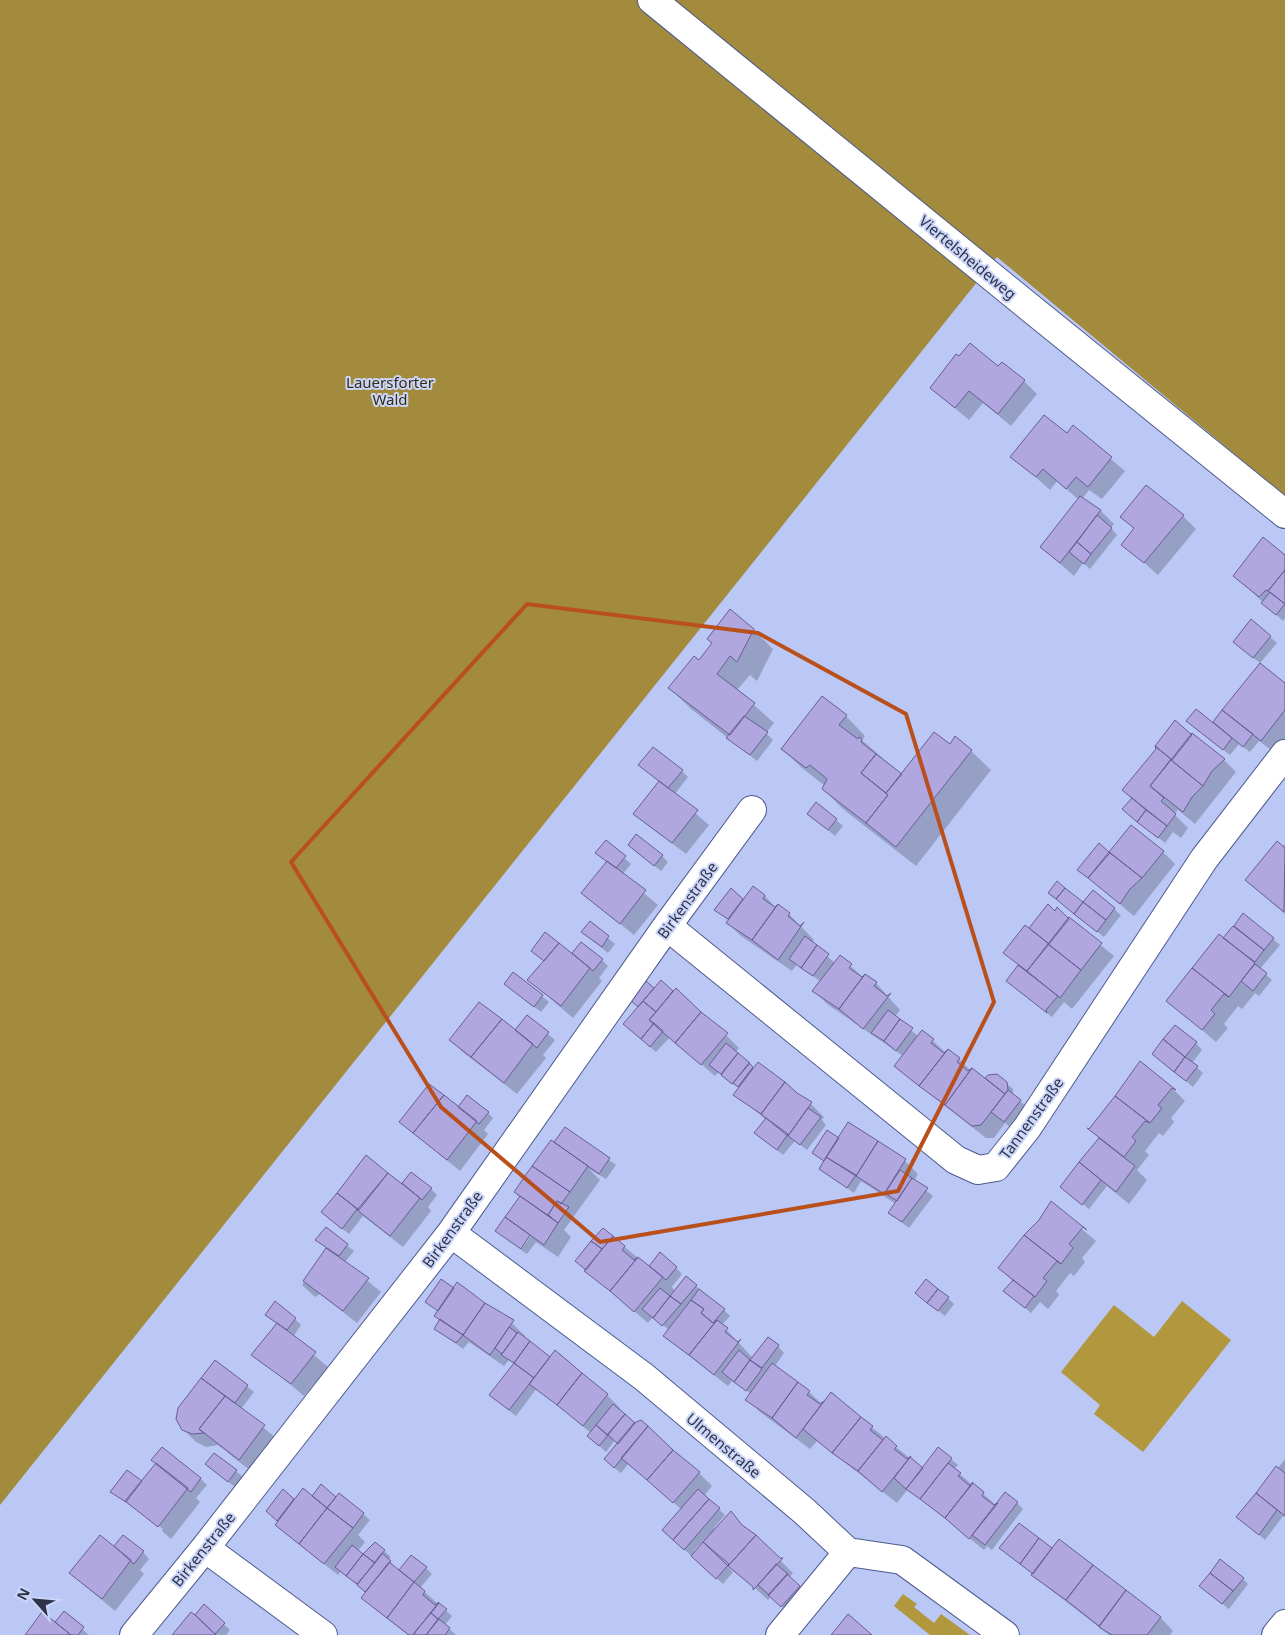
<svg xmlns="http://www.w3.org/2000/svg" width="1285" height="1635" viewBox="0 0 1285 1635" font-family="'Noto Sans',sans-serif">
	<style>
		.green { fill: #b1973d }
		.forest { fill: #a28b3d }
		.shadow { fill: #0003; fill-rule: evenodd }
		.building { fill: #b0a6e0; stroke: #695e93 }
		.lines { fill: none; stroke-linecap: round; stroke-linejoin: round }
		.street-casing { stroke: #4f5b8e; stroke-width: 30 }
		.street { stroke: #fff; stroke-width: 28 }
		.marked { fill: none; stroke: #b9501c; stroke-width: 4; stroke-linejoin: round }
		.labels { text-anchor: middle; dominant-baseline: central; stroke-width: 4; stroke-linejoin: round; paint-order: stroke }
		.street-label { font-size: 15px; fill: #2d334a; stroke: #cbd5f8 }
		.park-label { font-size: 15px; fill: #342c14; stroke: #cbd5f8 }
	</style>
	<rect width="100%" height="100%" fill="#bbc8f6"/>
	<path class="green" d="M1182 1301 1231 1340 1143 1452 1094 1414 1100 1405 1061 1372 1114 1305 1154 1337Z
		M903 1594 917 1604 914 1607 934 1623 941 1614 970 1635H930L894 1606Z"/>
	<path class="forest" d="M0 0H1285V496L997 257 0 1505Z"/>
	<path class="shadow" d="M998 368 1024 381 1037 394 1011 426 983 403 969 420 931 388Z
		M1073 427 1125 471 1102 499 1089 490 1082 499 1101 511 1114 524 1111 528 1117 535 1090 569 1083 563 1074 576 1041 547 1079 500 1057 481 1050 490 1012 456 1067 435Z
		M1183 516 1196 529 1158 575 1123 544 1135 530 1122 517Z
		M1285 557V618L1283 621 1235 576Z
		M1251 621 1277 643 1260 663 1241 648Z
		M754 630 773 649 757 681 750 675 737 690 774 723 766 733 773 740 757 761 690 708 670 688 699 662Z
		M1260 664 1285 685V740L1275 753 1259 741 1250 752 1239 744 1230 755 1194 727 1213 724Z
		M846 716 865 736 862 740 902 775 950 745 971 751 991 770 916 866 843 809 823 789 825 786 802 768 782 749Z
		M1193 737 1223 759 1236 772 1195 824 1178 810 1174 814 1188 828 1181 838 1173 832 1165 843 1130 815 1132 799 1123 790Z
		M640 765 682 771 688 777 674 795 709 825 686 854 649 826 660 782Z
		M816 804 843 826 835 836 808 814Z
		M606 842 631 864 622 875 658 905 634 935 597 905 607 862 596 853Z
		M1285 844V914L1247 881Z
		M629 845 662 856 668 862 661 871Z
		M1162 851 1175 864 1134 916 1078 869 1110 854Z
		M730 890 743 901 765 896 776 908 789 914 814 940 812 943 835 963 840 957 863 977 876 983 900 1010 895 1017 918 1036 922 1031 945 1052 959 1059 971 1071 990 1084 1006 1083 1013 1089V1095L1027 1107 1011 1128 1005 1123 994 1138H986L909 1078 903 1056 827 1004 814 991 821 982 797 964 792 971 741 936 728 923 729 921 716 910Z
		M1049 893 1084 904 1114 909 1121 915 1104 937Z
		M1048 906 1055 912 1057 909 1114 956 1072 1009 1064 1002 1052 1017 1007 981 1019 965 1011 959 1029 930Z
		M1244 915 1280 945 1260 969 1272 980 1259 996 1255 993 1242 1009 1238 1006 1224 1024 1228 1028 1216 1042 1169 1002 1225 940Z
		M590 923 615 944 608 953 589 938Z
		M539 957 602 960 608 966 599 978 602 981 573 1018 530 981 545 962Z
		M514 973 549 1002 541 1012 512 990Z
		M645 982 654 990 660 982 726 1035 739 1048 735 1053 754 1069 757 1064 811 1104 824 1117 822 1120 826 1125 807 1150 795 1141 783 1155 756 1133 766 1120 735 1093 739 1088 719 1072 715 1076 670 1037 656 1052 631 1030Z
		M527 1016 555 1040 543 1055 546 1058 517 1094 464 1053 451 1040 516 1032Z
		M1196 1043 1202 1050 1192 1063 1203 1073 1193 1087 1160 1060Z
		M1172 1088 1185 1101 1171 1118 1174 1122 1163 1136 1159 1133 1145 1151 1149 1155 1137 1170 1147 1180 1129 1204 1107 1186 1089 1209 1062 1187 1100 1139 1090 1129Z
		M463 1112H487L493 1118 484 1130 488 1134 460 1171 400 1122Z
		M848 1125 905 1161 918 1174 914 1181 933 1196 909 1228 889 1213 896 1204 861 1181 854 1193 820 1169 825 1162 814 1152 839 1139Z
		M567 1129 616 1165 606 1179 589 1169 600 1180 564 1230 571 1237 558 1257 536 1242 527 1254 521 1250 531 1236H528L519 1248 497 1231 510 1221Z
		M366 1157 407 1189H431L437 1195 428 1207 431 1211 403 1247 363 1216 349 1234 329 1218 338 1194Z
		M1052 1204 1096 1241 1082 1258 1085 1262 1074 1276 1070 1273 1056 1291 1059 1295 1048 1309 1040 1302 1031 1313 1005 1291 1013 1281 1000 1269Z
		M326 1228 354 1251 345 1262 381 1292 357 1323 320 1294 315 1297 302 1285 328 1249 317 1240Z
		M603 1229 649 1267 676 1268 682 1274 672 1287 675 1291 696 1286 724 1310 730 1316 722 1325 753 1358 778 1346 784 1353 775 1366 809 1392 822 1404 831 1394 923 1469 951 1459 958 1465 954 1469 996 1505 1017 1503 1023 1509 992 1550 987 1546 984 1550 908 1489 897 1503 817 1441 810 1449 760 1412 747 1399 751 1394 733 1380 728 1386 679 1348 666 1335 669 1330 653 1317 648 1323 587 1271Z
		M457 1285 512 1323 525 1336 523 1339 607 1395 620 1408 618 1411 699 1473 712 1486 704 1496 725 1515 714 1528 780 1560 793 1573 789 1578 805 1593 788 1612 772 1596 768 1600 720 1556 718 1557 733 1572 723 1584 670 1537 682 1510 629 1463 621 1473 612 1466 619 1444 615 1440 606 1452 588 1436 591 1433 537 1388 516 1416 497 1401 490 1395 515 1364 509 1360 504 1366 469 1342 463 1349 436 1328 441 1320 439 1311 427 1301 453 1290ZM704 1540 706 1543 696 1553 694 1551Z
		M948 1298 954 1304 945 1316 923 1299Z
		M266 1315 295 1319 301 1325 293 1337 328 1367 304 1396 254 1354 277 1324Z
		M216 1362 254 1392 241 1409 277 1439 252 1472 218 1445 206 1447 196 1442 183 1429 179 1408Z
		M214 1454 243 1477 235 1487 213 1470Z
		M1285 1459V1517L1283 1516 1265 1540 1239 1518Z
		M201 1479 207 1485 196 1498 200 1502 171 1539 162 1531 163 1529 112 1492 142 1483Z
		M283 1491 294 1501 313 1498 337 1499 340 1495 363 1514 370 1520 358 1535 365 1542 357 1552 363 1556 384 1551 391 1557 388 1560 404 1576 426 1568 432 1574 420 1588 452 1616 445 1625 456 1635H408L376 1610 363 1597 366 1593 341 1571 338 1575 290 1537 274 1517Z
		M1059 1541 1160 1617 1173 1631 1170 1635H1109L1047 1587 1034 1574Z
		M119 1552H143L149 1559 140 1570 144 1574 115 1611 71 1574Z
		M1242 1578 1248 1584 1229 1609 1207 1592Z
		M204 1606 230 1630 226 1635H173L202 1623Z
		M64 1613 89 1635H27L59 1627Z"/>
	<path class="building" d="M970 343 998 366 1002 362 1025 380 998 414 969 391 955 408 930 388 956 354 959 356Z
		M1044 415 1067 433 1073 425 1112 457 1088 487 1076 477 1066 489 1043 469 1036 477 1010 457Z
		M1146 485 1184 515 1144 563 1121 545 1134 528 1120 517Z
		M1080 496 1101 510 1060 563 1040 547Z
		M1097 515 1112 528 1091 554 1077 542Z
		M1263 537 1285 555V570L1268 591 1266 590 1259 597 1233 576Z
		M1077 542 1091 554 1084 564 1069 552Z
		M1285 570V604L1268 591Z
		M1270 592 1285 604 1276 615 1261 603Z
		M730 609 754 629 737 662 730 656 717 674 755 703 730 735 668 688 694 656 699 660 712 643 707 639Z
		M1251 619 1271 636 1253 658 1233 642Z
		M1260 663 1285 683V710L1261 741 1222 710Z
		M822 696 847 715 839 725 858 739 859 737 862 739 861 742 876 754 861 773 888 795 866 823 822 789 827 779 810 765 806 768 781 749Z
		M1196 709 1232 738 1223 750 1186 721Z
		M1222 710 1253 734 1243 747 1213 722Z
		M744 716 768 732 750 755 726 738Z
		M1175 720 1192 735 1172 760 1155 746Z
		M934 732 950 744 955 736 972 750 896 847 866 823 888 795 886 793Z
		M1192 733 1225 759 1212 771 1203 786 1171 760Z
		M1155 746 1171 759 1150 786 1164 798 1161 801 1176 814 1167 826 1122 790 1156 749Z
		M653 747 683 770 668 788 638 765Z
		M876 754 902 774 886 793 861 773Z
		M1171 760 1203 786 1192 797 1183 812 1150 786Z
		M659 781 698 810 672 843 633 814Z
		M1132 798 1146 810 1137 822 1122 809Z
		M816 802 837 819 828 830 807 814Z
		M1146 810 1167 826 1158 838 1137 822Z
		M1131 825 1164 851 1142 878 1109 852Z
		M636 834 663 855 654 866 628 845Z
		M606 840 626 856 616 868 595 853Z
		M1277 841 1285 848 1284 912 1245 880Z
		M1099 843 1110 853 1088 878 1077 870Z
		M1109 852 1142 878 1130 889 1120 904 1088 878Z
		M607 861 646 890 620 924 581 893Z
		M1057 881 1065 888 1056 899 1048 893Z
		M753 886 765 895 763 899 775 907 778 904 752 940 726 923Z
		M731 888 743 899 728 919 714 910Z
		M1065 888 1083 902 1074 914 1056 899Z
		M1093 890 1115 908 1106 920 1083 902Z
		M1083 902 1106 920 1097 932 1074 914Z
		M778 904 790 913 788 916 800 926 804 922 778 960 752 940Z
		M1048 904 1055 911 1057 907 1069 919 1049 944 1029 928Z
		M1243 913 1274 938 1264 950 1234 926Z
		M1069 917 1102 943 1081 970 1048 944Z
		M590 921 609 936 602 947 581 932Z
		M1025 925 1049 944 1027 971 1003 953Z
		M1233 926 1264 950 1255 962 1223 938Z
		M545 932 559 943 544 961 531 951Z
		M1219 934 1255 963 1229 997 1192 968Z
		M805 936 817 945 801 968 789 959Z
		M581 942 603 959 593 971 572 953Z
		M559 943 590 968 561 1006 527 980Z
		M1048 944 1081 970 1060 998 1027 971Z
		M817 945 829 954 813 976 801 968Z
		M840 955 852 964 849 968 862 977 865 974 839 1009 812 991Z
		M1255 964 1267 973 1253 991 1241 981Z
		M1018 965 1058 996 1046 1010 1047 1013 1006 981Z
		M1192 968 1229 997 1224 994 1211 1010 1215 1014 1202 1030 1166 1001Z
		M513 972 543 995 534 1007 504 984Z
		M865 974 877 982 874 986 887 996 891 993 863 1029 839 1009Z
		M645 980 654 988 638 1007 629 999Z
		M661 980 673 991 656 1012 643 1001Z
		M676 988 701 1012 675 1043 649 1020Z
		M643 1001 656 1012 649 1020 654 1023 641 1039 623 1024Z
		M479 1002 502 1019 471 1057 449 1040Z
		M888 1010 900 1019 884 1041 871 1033Z
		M701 1012 728 1033 701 1065 675 1043Z
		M527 1015 549 1032 537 1048 515 1030Z
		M502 1019 533 1044 504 1083 471 1057Z
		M900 1019 913 1028 896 1051 884 1041Z
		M654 1023 663 1031 650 1047 641 1039Z
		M1175 1025 1197 1042 1185 1057 1163 1039Z
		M922 1030 934 1039 931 1043 944 1053 948 1049 919 1086 894 1066Z
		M1163 1039 1185 1057 1174 1072 1152 1054Z
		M726 1043 738 1053 721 1074 709 1065Z
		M948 1049 960 1058 957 1062 968 1071 972 1068 945 1105 919 1086Z
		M738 1053 750 1063 732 1084 721 1075Z
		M1185 1057 1198 1066 1186 1081 1174 1072Z
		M1140 1061 1176 1090 1172 1088 1158 1105 1162 1108 1150 1123 1115 1096Z
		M758 1062 785 1082 761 1114 733 1095Z
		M749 1063 753 1067 738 1087 733 1083Z
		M972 1068 1005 1094 981 1125 972 1126 945 1105Z
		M997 1074 1007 1082 1008 1090 1005 1094 985 1078 988 1075Z
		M785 1082 797 1093 812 1102 788 1136 761 1114Z
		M429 1084 444 1095 413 1133 399 1122Z
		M1008 1090 1021 1100 1004 1122 991 1112Z
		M444 1095 477 1121 447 1160 413 1133Z
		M467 1095 489 1112 479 1124 458 1107Z
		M1115 1096 1150 1123 1145 1121 1132 1137 1136 1141 1124 1157 1087 1128 1089 1129Z
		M808 1108 821 1117 800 1145 788 1136Z
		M766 1118 788 1134 777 1150 754 1133Z
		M848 1122 878 1141 856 1176 826 1157Z
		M565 1127 610 1158 599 1174 554 1142Z
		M827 1130 839 1138 824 1161 812 1153Z
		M1099 1138 1135 1166 1116 1192 1079 1162Z
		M551 1140 588 1166 570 1192 532 1166Z
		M878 1141 906 1159 884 1194 856 1176Z
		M366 1155 388 1173 359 1210 337 1193Z
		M826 1157 856 1175 847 1188 819 1169Z
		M1079 1162 1101 1180 1082 1205 1060 1187Z
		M532 1166 570 1192 561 1204 557 1201 548 1215 552 1218 514 1192Z
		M900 1170 912 1178 897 1201 885 1193Z
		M411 1172 432 1188 422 1200 402 1183Z
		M388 1173 420 1198 390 1236 357 1210Z
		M912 1178 928 1188 902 1222 888 1213Z
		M337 1193 357 1209 342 1229 321 1212Z
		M520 1196 558 1223 544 1245 505 1217Z
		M557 1201 569 1207 558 1223 548 1215Z
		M1051 1201 1087 1230 1083 1227 1069 1244 1073 1248 1061 1264 1024 1235 1039 1220Z
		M505 1217 530 1235 521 1249 495 1231Z
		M326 1227 348 1244 339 1256 315 1240Z
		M603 1228 613 1236 602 1249 591 1241Z
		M1024 1235 1061 1264 1057 1261 1043 1278 1047 1281 1035 1297 998 1268Z
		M613 1236 625 1246 622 1250 634 1260 638 1257 610 1291 584 1271Z
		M591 1241 602 1249 586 1270 575 1261Z
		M326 1248 369 1278 343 1311 303 1281Z
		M660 1252 677 1267 666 1280 649 1266Z
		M638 1257 663 1277 634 1312 610 1291Z
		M686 1276 697 1285 681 1304 670 1296Z
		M441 1279 454 1288 438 1311 425 1302Z
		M926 1279 938 1289 927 1303 915 1293Z
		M1013 1280 1034 1296 1025 1308 1003 1291Z
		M457 1282 485 1303 463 1335 434 1316Z
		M660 1288 670 1296 653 1318 642 1309Z
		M699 1289 725 1309 713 1323 701 1313 704 1309 691 1300Z
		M938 1289 949 1297 938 1311 927 1303Z
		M670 1296 681 1304 662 1326 653 1318Z
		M691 1300 704 1309 701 1313 713 1323 717 1320 689 1355 663 1336Z
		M275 1301 296 1318 287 1330 265 1315Z
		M485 1303 514 1320 490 1355 463 1335Z
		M440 1319 463 1335 456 1343 434 1329Z
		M717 1320 728 1328 725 1332 738 1342 741 1339 714 1375 689 1355Z
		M277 1323 316 1352 291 1384 251 1355Z
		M509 1327 517 1333 502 1354 495 1348Z
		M518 1332 530 1341 514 1363 501 1355Z
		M768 1337 779 1345 762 1368 750 1360Z
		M530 1341 550 1357 534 1378 514 1363Z
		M555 1350 582 1373 557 1405 529 1384Z
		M739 1350 750 1360 734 1382 722 1372Z
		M215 1360 248 1385 235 1403 201 1378Z
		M750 1360 762 1369 746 1391 734 1382Z
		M514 1363 534 1378 509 1410 489 1395Z
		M772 1363 798 1382 772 1418 745 1400Z
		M582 1373 608 1394 583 1426 557 1405Z
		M201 1378 225 1396 199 1429 204 1433 192 1434 182 1430 176 1419 178 1408Z
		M798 1382 810 1391 807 1395 820 1404 824 1401 796 1438 772 1418Z
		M831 1392 861 1417 832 1453 803 1429Z
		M225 1396 265 1425 239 1460 199 1429Z
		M613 1404 625 1414 607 1435 596 1425Z
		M625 1414 635 1423 618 1444 608 1435Z
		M861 1417 873 1426 870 1430 883 1440 858 1471 832 1453Z
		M641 1420 648 1426 614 1468 604 1459 634 1423Z
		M596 1425 608 1435 599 1446 587 1436Z
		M648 1426 673 1450 647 1480 621 1458Z
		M886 1436 897 1446 894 1449 907 1459 911 1456 882 1492 858 1471Z
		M162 1447 201 1478 191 1492 151 1460Z
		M938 1447 952 1458 920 1499 906 1489Z
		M673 1450 700 1472 673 1503 647 1480Z
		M214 1453 237 1470 228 1482 205 1464Z
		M910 1457 923 1468 906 1489 894 1478Z
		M156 1463 188 1488 158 1527 125 1501Z
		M948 1463 961 1473 958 1476 970 1486 973 1482 945 1518 920 1499Z
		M1276 1466 1285 1473V1516L1256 1493Z
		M127 1470 142 1481 126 1502 110 1492Z
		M973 1483 984 1492 982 1496 994 1505 998 1503 969 1539 945 1518Z
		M321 1484 336 1497 327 1508 312 1496Z
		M303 1488 327 1508 299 1544 275 1525Z
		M283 1489 294 1499 277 1521 266 1511Z
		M698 1489 709 1499 673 1540 662 1530Z
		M1005 1492 1018 1502 985 1545 972 1535Z
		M339 1493 364 1513 353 1528 327 1508Z
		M1256 1493 1277 1510 1259 1535 1236 1517Z
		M709 1499 720 1508 684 1550 673 1540Z
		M327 1508 353 1528 324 1564 299 1544Z
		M731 1511 742 1525 756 1535 728 1566 703 1542Z
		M1019 1523 1039 1538 1020 1564 999 1548Z
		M100 1535 131 1560 102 1599 69 1573Z
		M123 1535 144 1551 134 1564 114 1546Z
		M756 1535 780 1558H783L753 1590V1587L728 1566Z
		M1039 1538 1052 1548 1033 1574 1020 1564Z
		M1059 1539 1093 1565 1066 1600 1031 1575Z
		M375 1542 385 1550 375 1563 363 1554Z
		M703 1542 729 1564 716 1579 691 1556Z
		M352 1545 363 1554 346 1576 335 1567Z
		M382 1553 391 1561 365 1592 357 1585Z
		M363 1554 375 1563 357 1584 346 1576Z
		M411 1555 427 1567 414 1582 399 1570Z
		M1220 1559 1244 1578 1233 1591 1210 1573Z
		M389 1562 414 1582 387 1618 361 1598Z
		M776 1564 788 1574 769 1595 758 1585Z
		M1093 1565 1126 1590 1099 1626 1066 1600Z
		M1210 1573 1233 1591 1222 1604 1199 1586Z
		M787 1574 800 1586 781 1607 768 1595Z
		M414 1582 425 1591 423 1595 435 1605 439 1602 413 1635H409L387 1618Z
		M1126 1590 1161 1617 1147 1635H1112L1099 1627Z
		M439 1603 447 1609 438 1619 431 1613Z
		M204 1604 225 1623 215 1634 195 1615Z
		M64 1611 84 1627 78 1635H71L55 1622Z
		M42 1612 50 1618 71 1635H25Z
		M191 1612 195 1615 216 1635H172Z
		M431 1613 438 1619 426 1635H417L414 1633Z
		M848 1614 872 1635H831Z
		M439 1619 450 1628 445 1635H426Z"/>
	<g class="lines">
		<g class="street-casing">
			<path id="street" d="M652 0C863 171 1073 344 1285 514
				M667 926 956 1160 978 1170 996 1167 1027 1128 1204 859 1285 754
				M451 1233 644 1377 804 1511 848 1552 902 1560 1005 1635
				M205 1548 323 1635
				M134 1635 205 1548 451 1233 667 926 752 810
				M780 1635 848 1552
				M1276 1635 1285 1624"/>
		</g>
		<use href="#street" class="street"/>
	</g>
	<path class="marked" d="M527 604 758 633 906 714 994 1002 898 1191 600 1242 441 1107 291 862Z"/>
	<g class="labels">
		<g class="street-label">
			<text transform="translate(968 257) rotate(40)">Viertelsheideweg</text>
			<text transform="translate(687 900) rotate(-54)">Birkenstraße</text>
			<text transform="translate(1031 1118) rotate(-54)">Tannenstraße</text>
			<text transform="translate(452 1229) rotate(-54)">Birkenstraße</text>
			<text transform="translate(724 1445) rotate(40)">Ulmenstraße</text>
			<text transform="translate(203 1549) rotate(-51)">Birkenstraße</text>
		</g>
		<g class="park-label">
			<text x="390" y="382">Lauersforter<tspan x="390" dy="17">Wald</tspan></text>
		</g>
	</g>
	<g transform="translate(35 1600) rotate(297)" stroke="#cbd5f8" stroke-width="4" paint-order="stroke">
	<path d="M0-4L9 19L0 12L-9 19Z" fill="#2d334a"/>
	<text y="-8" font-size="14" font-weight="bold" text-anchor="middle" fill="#2d334a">N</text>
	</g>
</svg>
